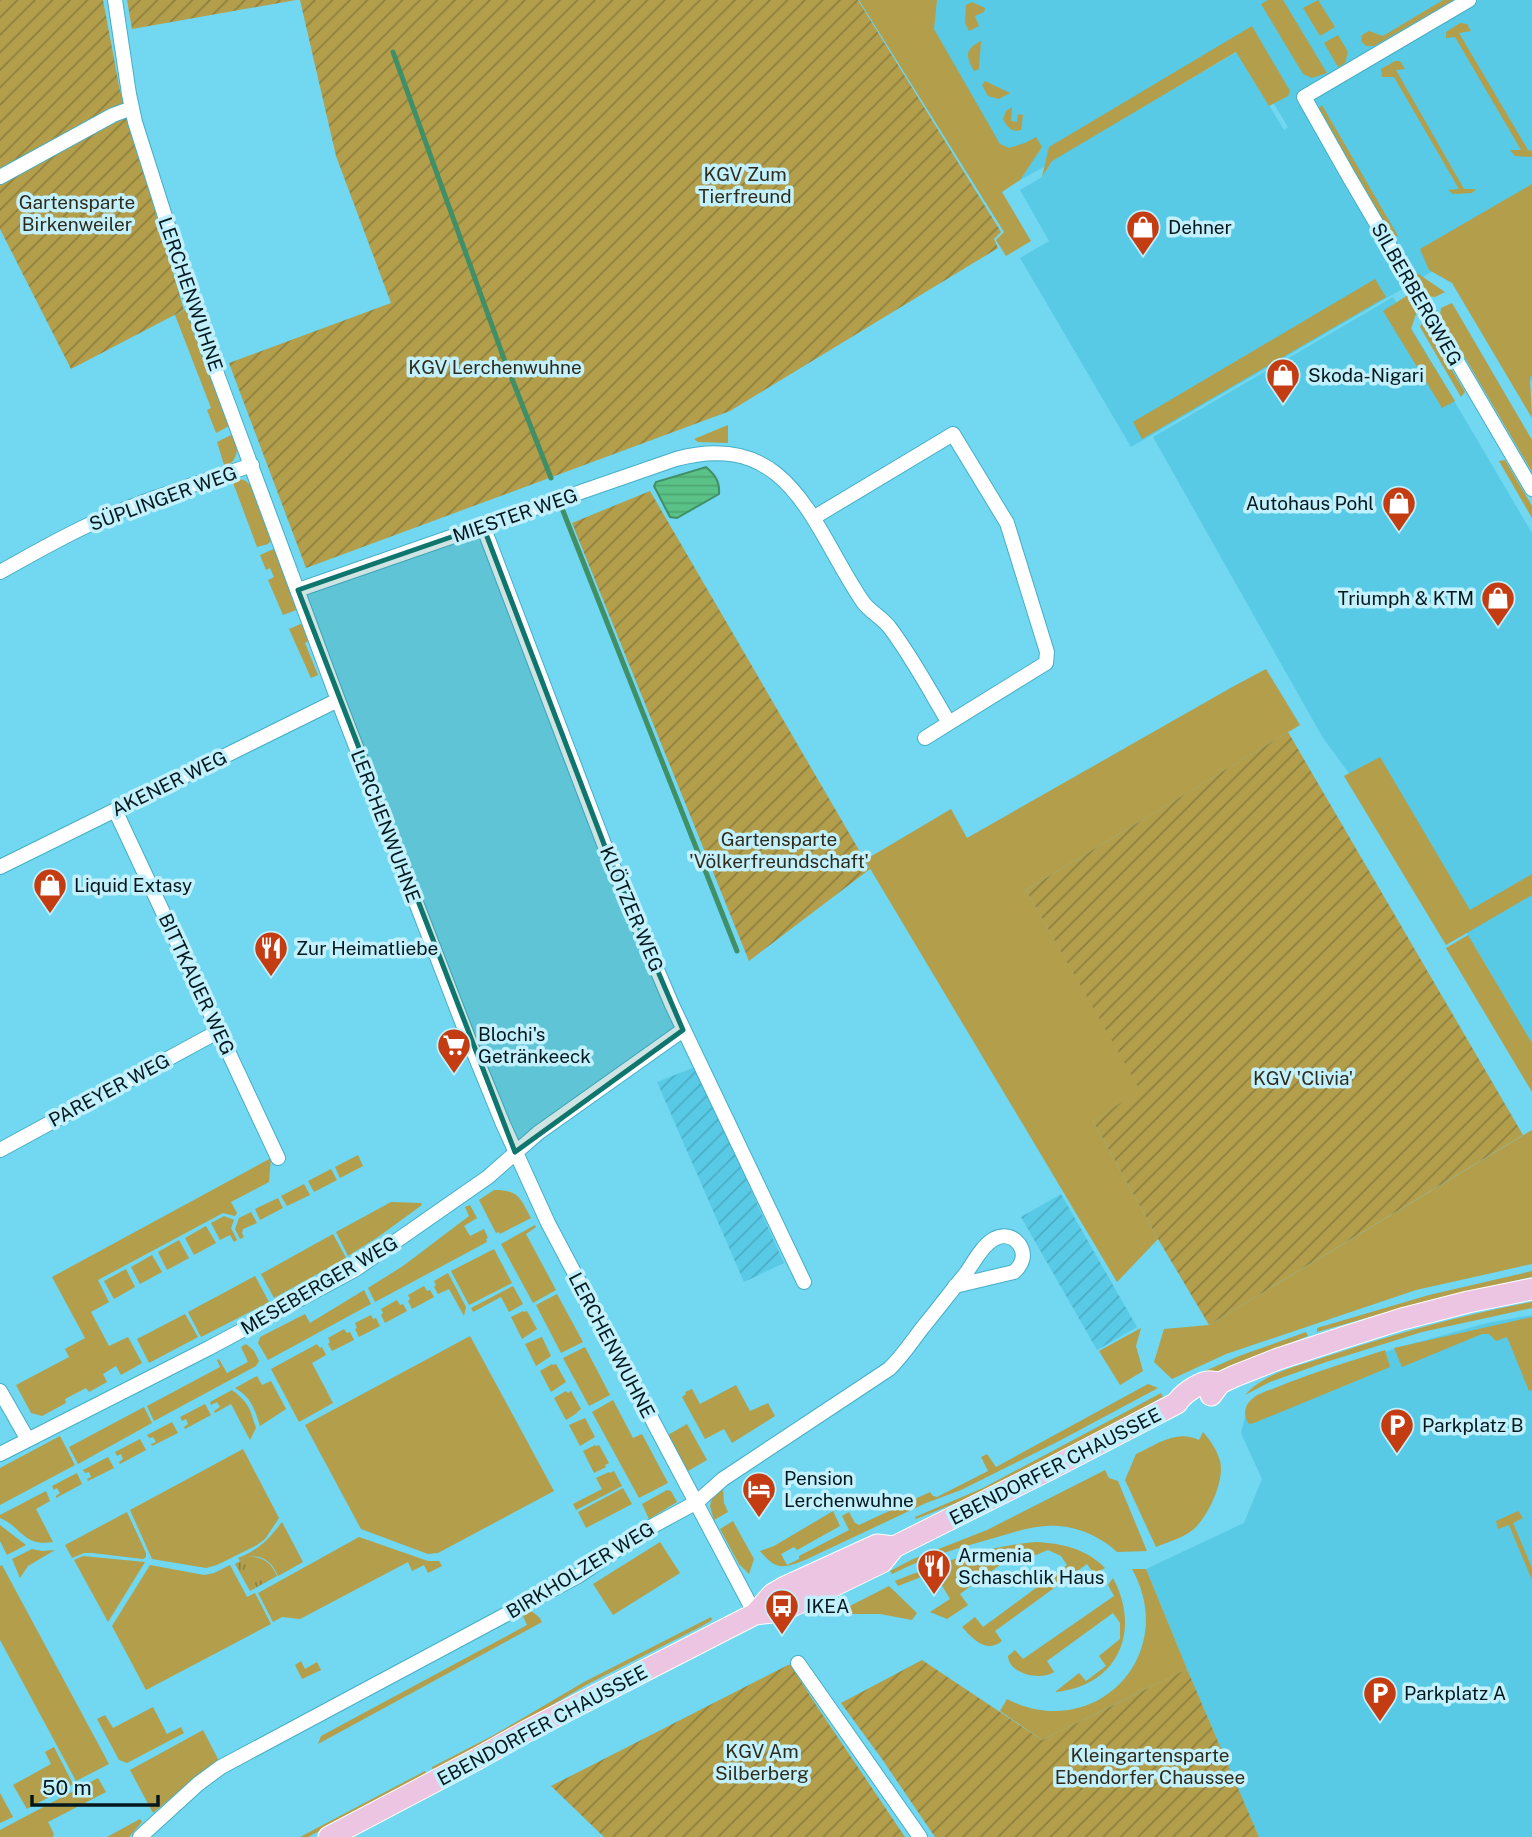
<svg xmlns="http://www.w3.org/2000/svg" width="1532" height="1837" viewBox="0 0 1532 1837" font-family="'Public Sans',sans-serif">
	<style>
		.built { fill: #58cae6; fill-rule: evenodd }
		.industrial { fill: url(#industrial-furrows) }
		.grass { fill: #b29e4b }
		.park { fill: url(#park-tufts) }
		.garden { fill: url(#garden-furrows) }
		.water { fill: url(#water-rules); stroke: #408f66; stroke-width: 2 }
		.lines { fill: none; stroke-linecap: round; stroke-linejoin: round }
		.stream { stroke: #408f66; stroke-width: 5 }
		.street-casing { stroke: #46aec6; stroke-width: 16 }
		.primary-casing { stroke: #fff; stroke-width: 23 }
		.street { stroke: #fff; stroke-width: 14 }
		.primary { stroke: #ebc5e2; stroke-width: 21 }
		.marked { fill: #0f766e; fill-opacity: 0.2; stroke: #0f766e; stroke-width: 5; stroke-linejoin: round }
		.labels { text-anchor: middle; dominant-baseline: central; stroke-width: 7; stroke-linejoin: round; paint-order: stroke }
		.park-label { font-size: 19px; fill: #302b18; stroke: #c2f1fd }
		.poi-label { font-size: 19px; fill: #03181d; stroke: #c2f1fd; text-anchor: start }
		.street-label { font-size: 19px; fill: #03181d; stroke: #c2f1fd }
	</style>
	<defs>
		<pattern id="industrial-furrows" width="10" height="10" patternUnits="userSpaceOnUse" patternTransform="scale(1.75)"><rect width="10" height="10" fill="#58cae6"/><path d="M-1 1l2-2M0 10L10 0M9 11l2-2" fill="none" stroke="#4badc5"/></pattern>
		<pattern id="park-tufts" width="24" height="20" patternUnits="userSpaceOnUse" patternTransform="scale(1.75)"><rect width="24" height="20" fill="#b29e4b"/><path d="M3 7l-1-3M5 7V3M7 7l1-3M15 17l-1-3M17 17v-4M19 17l1-3" fill="none" stroke="#8f803e"/></pattern>
		<pattern id="garden-furrows" width="10" height="10" patternUnits="userSpaceOnUse" patternTransform="scale(1.75)"><rect width="10" height="10" fill="#b29e4b"/><path d="M-1 1l2-2M0 10L10 0M9 11l2-2" fill="none" stroke="#8f803e"/></pattern>
		<pattern id="water-rules" width="6" height="5" patternUnits="userSpaceOnUse" patternTransform="scale(1.75)"><rect width="6" height="5" fill="#5ac286"/><path d="M0 2.5h6" fill="none" stroke="#4da673"/></pattern>
	</defs>
	<rect width="100%" height="100%" fill="#72d7f0"/>
	<path class="built" d="M859 0H1532V382L1480 295 1445 264 1131 447 1020 258 1049 241 1020 190 1042 177 1051 163 984 200ZM1240 48 1288 127 1284 130 1237 52 1165 94Z
		M1393 297 1532 533V1043L1468 935 1323 738 1153 437Z
		M1532 1315V1837H1259L1187 1669 1146 1569 1244 1523 1262 1479 1241 1433 1248 1405 1278 1387 1397 1348 1487 1323Z"/>
	<path class="industrial" d="M695 1067 784 1263 744 1282 657 1082Z
		M1061 1194 1137 1327 1097 1350 1021 1217Z"/>
	<path class="grass" d="M859 0H937L934 29 1000 144 1009 148 1025 143 1036 137 1042 147 1020 180 1002 192 1031 241 1006 256 996 240 1004 232Z
		M1268 0H1283L1327 73 1312 78 1303 74 1261 4Z
		M1318 0 1335 27 1320 36 1303 8Z
		M1443 0H1454L1374 46H1366L1361 41 1362 35 1369 31 1383 36Z
		M972 2 985 8 984 12 975 16 979 26 969 31 965 23 966 5Z
		M1460 23 1467 24 1471 31 1459 33 1528 150 1532 151V157L1515 156 1510 150H1521L1455 37 1446 38V32Z
		M1252 26 1290 91 1288 96 1269 106 1236 52 1052 161 1042 177 1049 147Z
		M1338 35 1348 52 1345 63 1338 67 1324 43Z
		M981 41 979 69 974 71C966 56 964 50 981 41Z
		M1395 61H1400L1405 69 1396 70 1464 189H1476L1472 193 1453 194 1448 190 1459 189 1394 77H1382L1381 69Z
		M985 81 1010 93 999 99 988 96 982 85Z
		M1322 105 1398 236H1392L1318 110Z
		M1012 107 1011 121 1017 122 1018 114 1023 115 1021 130C1012 133 1007 127 1003 119L1006 111Z
		M1532 184V376L1530 377 1532 418 1452 283 1429 270 1420 249Z
		M1414 271 1445 292 1435 297 1428 296Z
		M1375 279 1386 297 1142 439 1133 422Z
		M1408 295 1417 311 1411 329 1455 401 1442 408 1383 311Z
		M1452 303 1532 440V472L1440 315 1441 308Z
		M187 309 229 426 216 433 207 410 211 408 175 315Z
		M1423 321 1465 392 1461 397 1420 327Z
		M728 425V443L698 442 694 439Z
		M233 434C239 448 239 459 225 468L217 442Z
		M1505 460 1532 506V518L1499 461Z
		M240 479 246 481 251 486 273 539 268 544 257 547 232 480Z
		M276 548 299 609 283 615 268 580 274 577 270 568 266 570 260 555Z
		M303 623 310 640 305 643 318 675 311 678 289 629Z
		M1266 669 1300 725 1026 890 1141 1090 1093 1121 1158 1239 1117 1282 865 860 951 809 967 838 1234 686Z
		M1380 757 1470 910 1532 874V895L1446 945 1344 776Z
		M1468 935 1532 1043V1092L1446 948Z
		M1532 1130V1264L1416 1290 1226 1354 1172 1379 1154 1362 1164 1329 1209 1325Z
		M358 1155 363 1166 340 1178 335 1167Z
		M271 1158 269 1182 231 1202 237 1213 235 1216 223 1213 98 1280 109 1302 91 1312 109 1346 128 1337 142 1363 121 1375 116 1366 103 1374 107 1382 89 1392 86 1388 65 1399 66 1403 42 1416 31 1413 16 1385 69 1357 65 1349 85 1338 52 1277Z
		M331 1169 337 1180 314 1192 308 1181Z
		M304 1184 310 1195 287 1206 281 1196Z
		M494 1190C519 1190 520 1198 531 1218L500 1234 499 1232 496 1233 479 1200Z
		M278 1198 283 1208 260 1220 255 1209Z
		M391 1202 421 1203 422 1205 378 1237 348 1256 336 1232Z
		M470 1205 477 1218 464 1226 470 1236 484 1229 488 1238 486 1239 487 1242 375 1302 368 1288 403 1266 469 1216 465 1207Z
		M251 1212 257 1223 243 1229 242 1233 244 1237 240 1239 235 1229 239 1218Z
		M224 1216 234 1220 231 1228 237 1240 234 1242 230 1235 220 1240 211 1223Z
		M535 1225 536 1227 526 1234 556 1290 533 1303 501 1244Z
		M206 1226 216 1243 194 1255 185 1238Z
		M333 1234 346 1258 274 1298 261 1274Z
		M179 1240 189 1258 167 1270 158 1252Z
		M494 1249 512 1283 469 1305 451 1271Z
		M152 1255 162 1272 140 1284 131 1267Z
		M126 1269 135 1287 114 1299 104 1281Z
		M1532 1271V1277L1430 1300 1317 1332V1328L1429 1295Z
		M448 1273 466 1307 464 1316 449 1289 438 1294 434 1287 436 1285 434 1281Z
		M255 1276 269 1302 201 1337 188 1312Z
		M424 1286 427 1291 430 1290 434 1297 412 1309 408 1301 410 1299 408 1295Z
		M513 1286 523 1304 509 1312 501 1297 473 1312 471 1308Z
		M364 1290 371 1304 268 1360 258 1343 260 1337 305 1314 310 1323Z
		M557 1294 583 1342 561 1353 536 1305Z
		M397 1300 400 1305 403 1304 407 1311 385 1323 381 1315 383 1313 381 1309Z
		M1532 1302V1308L1422 1332 1326 1362 1270 1382 1245 1395C1265 1373 1295 1367 1322 1358 1391 1335 1461 1315 1532 1302Z
		M523 1311 524 1312 527 1311 537 1329 522 1339 511 1317Z
		M185 1314 198 1337 149 1363 137 1339Z
		M371 1315 373 1319 376 1318 380 1326 359 1337 355 1329 357 1328 355 1323Z
		M1532 1317V1390L1529 1391 1507 1337 1496 1341 1489 1334H1482L1402 1367 1394 1348Z
		M1141 1328 1136 1346 1143 1371 1120 1385 1099 1351Z
		M344 1329 347 1333 350 1332 354 1340 332 1351 328 1344 330 1342 328 1338Z
		M1306 1332 1308 1336 1198 1379 1196 1375 1239 1356Z
		M470 1336 554 1491 438 1553 428 1554 361 1529 305 1425Z
		M542 1337 551 1356 536 1366 525 1344Z
		M246 1344 254 1351 259 1361 256 1366 154 1421 147 1406 220 1367 217 1360 219 1359 227 1373 248 1362 241 1347Z
		M317 1344 320 1348 322 1347 326 1355 312 1363 333 1403 299 1422 271 1369Z
		M585 1347 610 1395 589 1406 563 1358Z
		M1385 1350 1390 1367 1254 1423 1249 1424C1244 1417 1243 1407 1251 1400 1257 1394 1267 1391 1275 1388 1311 1373 1348 1362 1385 1350Z
		M552 1364 553 1365 556 1364 566 1382 551 1392 540 1371Z
		M257 1376 262 1385 271 1381 286 1409 260 1426C254 1408 252 1398 235 1388Z
		M1148 1384 1158 1388 1059 1441 961 1490 926 1503 805 1560C782 1569 776 1570 760 1551L774 1546 833 1511 840 1526 797 1550 794 1547 781 1554 787 1565 799 1559V1556L849 1530 842 1516 849 1512 855 1523 859 1525 930 1492 933 1496 937 1497 988 1471 981 1457 987 1454 996 1467Z
		M736 1385 750 1411 768 1403 775 1416 732 1443 724 1429 705 1439 682 1397 686 1394 685 1392 692 1389 700 1404Z
		M232 1390C250 1404 249 1407 256 1428L250 1440 231 1404 215 1413 214 1411 220 1407 217 1402 211 1405 210 1402Z
		M566 1391 568 1393 571 1391 581 1409 577 1412V1413L566 1420 554 1398Z
		M1161 1393 1163 1397 986 1491 916 1519 915 1517 983 1488Z
		M613 1400 633 1438 642 1434 668 1483 639 1498 592 1412Z
		M205 1404 211 1415 185 1429 184 1427 188 1424 186 1419 182 1421 180 1417Z
		M144 1407 152 1423 78 1464 69 1447Z
		M585 1418 595 1437 580 1446 569 1425Z
		M172 1422 178 1433 152 1446 151 1444 156 1442 153 1437 149 1438 147 1435Z
		M687 1424 707 1460 688 1471 668 1435Z
		M1203 1432C1210 1440 1217 1450 1220 1461 1225 1480 1209 1514 1196 1527 1186 1537 1168 1542 1156 1547L1125 1480 1136 1454C1157 1444 1177 1429 1199 1440Z
		M60 1436 75 1465 0 1505V1468Z
		M140 1439 146 1450 120 1464 119 1462 123 1459 121 1454 117 1456 115 1452Z
		M595 1445 596 1446 599 1445 609 1463 605 1465 606 1467 594 1473 583 1451Z
		M243 1449 279 1518 265 1539 257 1545 217 1565 206 1568 152 1559 130 1510Z
		M108 1457 114 1468 88 1481 87 1479 91 1477 89 1472 85 1473 83 1470Z
		M1105 1470 1109 1478 1118 1481 1147 1551 1117 1552C1101 1537 1079 1527 1058 1526 1036 1524 1015 1532 994 1538 959 1548 925 1557 892 1574L890 1571 913 1559 987 1530Z
		M614 1471 622 1486 576 1510 573 1504 602 1489 596 1478 609 1472 610 1473Z
		M77 1473 82 1484 56 1498V1496L60 1493 57 1488 54 1490 52 1486Z
		M623 1488 632 1504 586 1528 578 1512Z
		M723 1489 724 1503 728 1512 714 1520 710 1506 712 1498Z
		M667 1490 671 1491 677 1502 649 1519 642 1504Z
		M46 1491 50 1501 36 1509 53 1542C23 1547 22 1527 0 1518V1515Z
		M1518 1511 1523 1518 1513 1523 1532 1568V1580L1509 1525 1498 1529 1496 1521Z
		M127 1512 146 1553V1557L143 1559 92 1553H84L72 1558 65 1545Z
		M733 1521 754 1559 749 1574 739 1564 720 1529Z
		M282 1522 303 1562 278 1576C271 1559 257 1551 240 1561L238 1558C261 1548 267 1541 282 1522Z
		M0 1525 26 1545 7 1555 0 1541Z
		M359 1537 428 1561H439L442 1566 428 1573 424 1565 412 1571 408 1562 300 1619 282 1617 273 1622 258 1593Z
		M660 1542 680 1573 613 1615 593 1584Z
		M1036 1542C1061 1543 1087 1549 1105 1568L1094 1574 1087 1564 995 1631 1002 1641C986 1654 973 1639 962 1627L975 1617 983 1627 1067 1565 1061 1556 1048 1550 1026 1559 1019 1551 960 1594 968 1605 947 1619 930 1612 950 1599 934 1572 898 1586 895 1581C940 1563 987 1546 1036 1542Z
		M32 1549 42 1551 55 1550 28 1566 20 1578 12 1559Z
		M83 1556 145 1562 108 1622 74 1560Z
		M2 1565 109 1764 76 1781 0 1640V1566Z
		M150 1565 204 1575 214 1573 230 1565 247 1597 255 1593 271 1624 146 1690 112 1626Z
		M1132 1569H1146L1187 1669 1042 1740 1000 1711 1007 1699C1095 1744 1180 1655 1132 1569Z
		M1113 1578C1142 1632 1117 1686 1055 1692L1079 1673 1086 1681 1106 1666 1099 1656 1120 1639V1623L1113 1613 1047 1661 1054 1672C1040 1681 1009 1674 1008 1656L1015 1650 1023 1659 1114 1596 1108 1585Z
		M889 1586 917 1613 912 1620 880 1614H850L846 1608Z
		M530 1610 539 1617 542 1622 318 1744 321 1736 527 1625 522 1614Z
		M711 1617 712 1620 702 1626 586 1685 486 1744 433 1771 432 1767 494 1735 584 1682Z
		M301 1661 305 1669 317 1662 321 1670 302 1679 295 1665Z
		M153 1707 167 1734 181 1727 184 1733 127 1763 119 1760 97 1719 105 1715 113 1728Z
		M203 1730 219 1761 202 1772 153 1813 130 1770Z
		M54 1747 73 1784 27 1809 13 1785 51 1764 45 1752Z
		M425 1771 427 1774 308 1837H300Z
		M98 1778 106 1792 48 1822 54 1834 53 1837H0V1830Z
		M0 1793 13 1817 0 1823Z
		M140 1819 142 1822 129 1837H107Z"/>
	<path class="park" d="M247 1557C262 1556 271 1562 277 1576L250 1591 235 1564Z"/>
	<path class="garden" d="M0 0H103L120 91 184 310 71 369 0 229Z
		M127 0H296L132 29Z
		M300 0H858L1001 232 994 239 998 248 730 411 306 568 229 363 391 303 336 156Z
		M650 491 870 869 749 961 572 523Z
		M1288 732 1523 1135 1209 1325 1158 1239 1093 1121 1140 1090 1026 890Z
		M922 1660 1042 1740 1187 1669 1259 1837H935L882 1759 841 1703Z
		M790 1664 818 1708 905 1837H604L551 1786Z"/>
	<path class="water" d="M706 467C715 475 720 481 719 494L677 518 670 517 654 486 656 482Z"/>
	<g class="lines">
		<path class="stream" d="M393 52 503 356 551 478
			M563 511 737 951"/>
		<g class="street-casing">
			<path id="street" d="M115 0 129 94 135 122 203 336 338 700 474 1053 503 1124 548 1223 755 1614
				M1469 0 1304 97 1348 175 1532 489
				M0 177 113 115 132 108
				M483 526 607 852 672 1005 804 1282
				M0 572C31 555 63 536 95 522 146 499 199 483 252 465
				M298 590 676 459C791 428 812 527 863 602 870 612 882 617 890 628 912 657 930 691 949 723L1046 663 1047 652 1007 523 953 434 813 518
				M925 738 949 723
				M115 810 278 1158
				M0 867 338 700
				M0 1150 219 1031
				M0 1391 28 1440
				M0 1454 209 1348 356 1269 488 1177 538 1133 683 1030
				M798 1663 920 1837
				M140 1837 198 1784 221 1767 578 1576 649 1528 697 1502 723 1479 889 1369C902 1357 912 1341 923 1327 938 1309 952 1290 967 1272 974 1261 983 1245 994 1239 1003 1234 1013 1236 1019 1244 1026 1254 1023 1264 1014 1272L955 1286"/>
		</g>
		<g class="primary-casing">
			<path id="primary" d="M1211 1395 1220 1383 1235 1376 1278 1359 1345 1337 1402 1319 1468 1302 1532 1289
				M755 1614 773 1594 785 1587 877 1545 894 1547
				M329 1837 477 1759 527 1731 755 1614 782 1611 882 1562 894 1547 1048 1470 1177 1403C1181 1395 1197 1384 1207 1382 1211 1381 1215 1383 1220 1383"/>
		</g>
		<use href="#street" class="street"/>
		<use href="#primary" class="primary"/>
	</g>
	<path class="marked" d="M483 526 607 852 683 1030 515 1152 298 590Z"/>
	<defs>
		<g id="shop-pin" transform="scale(1.75)"><path d="M0 17L-7.5 6A9.5 9.5 0 1 1 7.5 6Z" fill="#c43c12" stroke="#c2f1fd"/><path d="M-5-2.5h2.3a2.7 3.5 0 0 1 5.4 0H5L5.5 6h-11ZM-1.5-2.5h3a1.5 2.3 0 0 0-3 0Z" fill="#fff"/></g>
		<g id="restaurant-pin" transform="scale(1.75)"><path d="M0 17L-7.5 6A9.5 9.5 0 1 1 7.5 6Z" fill="#c43c12" stroke="#c2f1fd"/><path d="M-5-6h1v4h1v-4h1v4h1v-4h1v5L-1.5 .5V6h-2V.5L-5-1ZM5-6V6H3V1.5H1.5Q1.5-4 5-6Z" fill="#fff"/></g>
		<g id="supermarket-pin" transform="scale(1.75)"><path d="M0 17L-7.5 6A9.5 9.5 0 1 1 7.5 6Z" fill="#c43c12" stroke="#c2f1fd"/><path d="M-6-5.5h2.5l.6 2H6L4.5 2H-2.5L-4.4-4H-6ZM-1.5 3.2a1.3 1.3 0 1 0 .1 0ZM3 3.2a1.3 1.3 0 1 0 .1 0Z" fill="#fff"/></g>
		<g id="parking-pin" transform="scale(1.75)"><path d="M0 17L-7.5 6A9.5 9.5 0 1 1 7.5 6Z" fill="#c43c12" stroke="#c2f1fd"/><path d="M-3.5-5.5H1a3.5 3.5 0 0 1 0 7H-1V5.5H-3.5ZM-1-3.4V-.6H.8a1.4 1.4 0 0 0 0-2.8Z" fill="#fff"/></g>
		<g id="hotel-pin" transform="scale(1.75)"><path d="M0 17L-7.5 6A9.5 9.5 0 1 1 7.5 6Z" fill="#c43c12" stroke="#c2f1fd"/><path d="M-6-4.5h1.5V1H6V5H4.5V3h-9V5H-6ZM-4 0a1.8 1.8 0 1 1 3.6 0ZM.5 0V-2.5h3Q6-2.5 6 0Z" fill="#fff"/></g>
		<g id="bus-pin" transform="scale(1.75)"><path d="M0 17L-7.5 6A9.5 9.5 0 1 1 7.5 6Z" fill="#c43c12" stroke="#c2f1fd"/><path d="M-5-6H5V4H4V6H2V4H-2V6H-4V4H-5ZM-3.5-4V0h7V-4ZM-3.5 1.2v1.5H-2V1.2ZM2 1.2v1.5H3.5V1.2Z" fill="#fff"/></g>
	</defs>
	<g fill-rule="evenodd">
		<use href="#shop-pin" x="1143" y="227"/>
		<use href="#shop-pin" x="1283" y="375"/>
		<use href="#shop-pin" x="1399" y="503"/>
		<use href="#shop-pin" x="1498" y="598"/>
		<use href="#shop-pin" x="50" y="885"/>
		<use href="#restaurant-pin" x="271" y="948"/>
		<use href="#supermarket-pin" x="454" y="1045"/>
		<use href="#parking-pin" x="1397" y="1425"/>
		<use href="#hotel-pin" x="759" y="1489"/>
		<use href="#restaurant-pin" x="934" y="1566"/>
		<use href="#bus-pin" x="782" y="1606"/>
		<use href="#parking-pin" x="1380" y="1693"/>
	</g>
	<g class="labels">
		<g class="park-label">
			<text x="745" y="174">KGV Zum<tspan x="745" dy="22">Tierfreund</tspan></text>
			<text x="77" y="202">Gartensparte<tspan x="77" dy="22">Birkenweiler</tspan></text>
			<text x="495" y="367">KGV Lerchenwuhne</text>
			<text x="779" y="839">Gartensparte<tspan x="779" dy="22">'Völkerfreundschaft'</tspan></text>
			<text x="1303" y="1078">KGV 'Clivia'</text>
			<text x="762" y="1751">KGV Am<tspan x="762" dy="22">Silberberg</tspan></text>
			<text x="1150" y="1755">Kleingartensparte<tspan x="1150" dy="22">Ebendorfer Chaussee</tspan></text>
		</g>
		<g class="poi-label">
			<text x="1168" y="227">Dehner</text>
			<text x="1308" y="375">Skoda-Nigari</text>
			<text x="1374" y="503" text-anchor="end">Autohaus Pohl</text>
			<text x="1474" y="598" text-anchor="end">Triumph &amp; KTM</text>
			<text x="74" y="885">Liquid Extasy</text>
			<text x="296" y="948">Zur Heimatliebe</text>
			<text x="478" y="1034">Blochi's<tspan x="478" dy="22">Getränkeeck</tspan></text>
			<text x="1422" y="1425">Parkplatz B</text>
			<text x="784" y="1478">Pension<tspan x="784" dy="22">Lerchenwuhne</tspan></text>
			<text x="958" y="1555">Armenia<tspan x="958" dy="22">Schaschlik Haus</tspan></text>
			<text x="806" y="1606">IKEA</text>
			<text x="1404" y="1693">Parkplatz A</text>
		</g>
		<g class="street-label">
			<text transform="translate(191 294) rotate(71)">LERCHENWUHNE</text>
			<text transform="translate(1417 294) rotate(60)">SILBERBERGWEG</text>
			<text transform="translate(163 498) rotate(-20)">SÜPLINGER WEG</text>
			<text transform="translate(515 515) rotate(-19)">MIESTER WEG</text>
			<text transform="translate(169 783) rotate(-26)">AKENER WEG</text>
			<text transform="translate(386 826) rotate(69)">LERCHENWUHNE</text>
			<text transform="translate(632 909) rotate(67)">KLÖTZER WEG</text>
			<text transform="translate(197 984) rotate(65)">BITTKAUER WEG</text>
			<text transform="translate(109 1090) rotate(-28)">PAREYER WEG</text>
			<text transform="translate(319 1285) rotate(-30)">MESEBERGER WEG</text>
			<text transform="translate(612 1345) rotate(62)">LERCHENWUHNE</text>
			<text transform="translate(1055 1466) rotate(-27)">EBENDORFER CHAUSSEE</text>
			<text transform="translate(580 1570) rotate(-31)">BIRKHOLZER WEG</text>
			<text transform="translate(542 1725) rotate(-28)">EBENDORFER CHAUSSEE</text>
		</g>
	</g>
	<path d="M32 1795v10h126v-10" fill="none" stroke="#03181d" stroke-width="3.5"/>
	<text x="42" y="1795" font-size="21" fill="#03181d" stroke="#c2f1fd" stroke-width="5" paint-order="stroke">50 m</text>
</svg>
